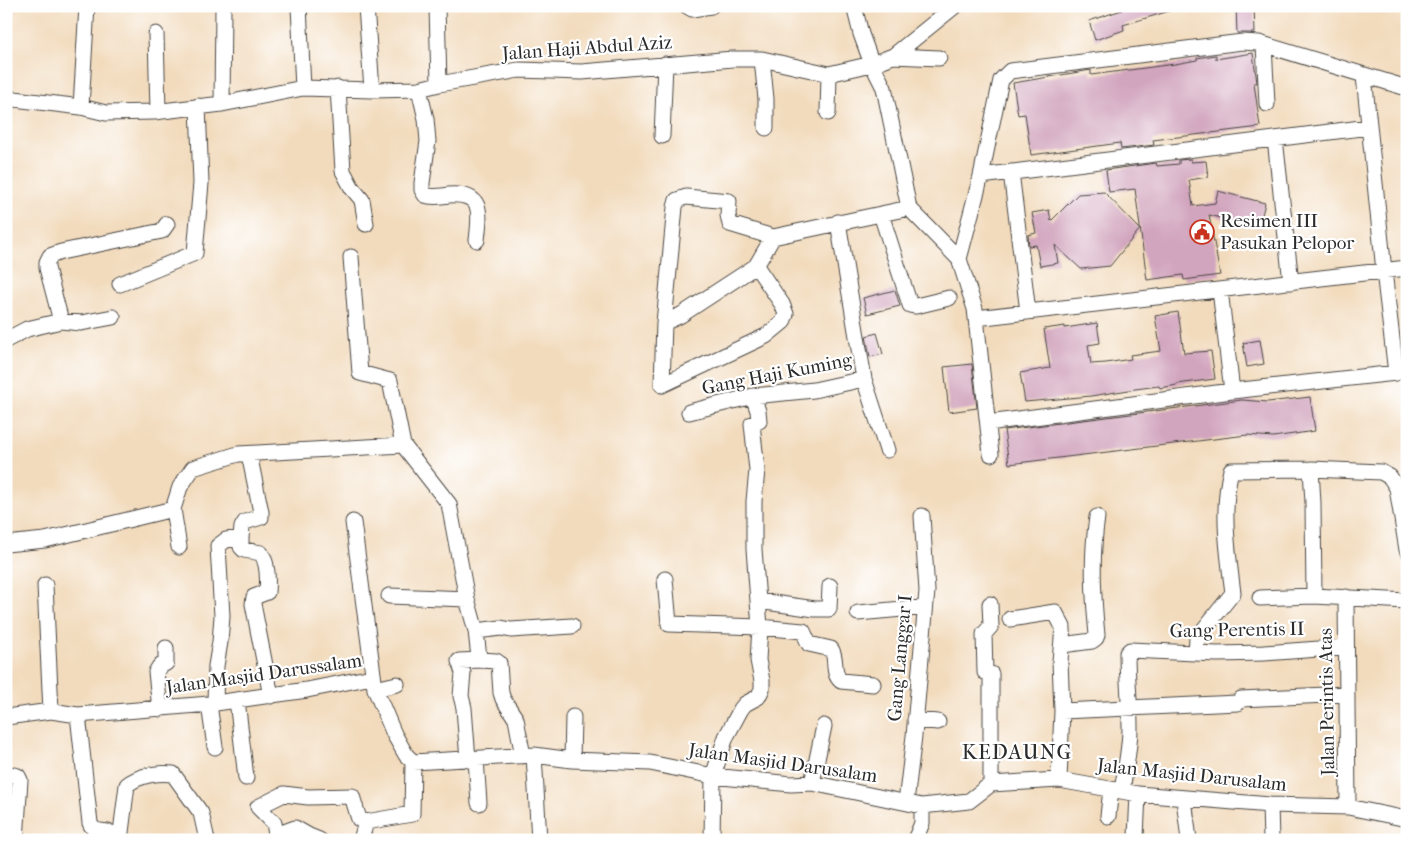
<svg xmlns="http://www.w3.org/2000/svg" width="1413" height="846" viewBox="0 0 1413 846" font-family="'IM FELL French Canon',serif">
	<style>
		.building { fill: #d2a5be }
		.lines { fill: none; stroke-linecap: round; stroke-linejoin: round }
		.minor-casing { stroke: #494541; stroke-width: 17 }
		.minor { stroke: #fff; stroke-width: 15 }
		.labels { text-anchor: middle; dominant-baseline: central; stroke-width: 4.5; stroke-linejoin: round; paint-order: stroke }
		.street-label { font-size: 19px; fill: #2b2b2b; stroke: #fff }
		.poi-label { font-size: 19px; fill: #2b2b2b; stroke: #fff; text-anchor: start }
		.quarter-label { font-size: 21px; letter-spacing: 1px; fill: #2b2b2b; stroke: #fff }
	</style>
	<rect width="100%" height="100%" fill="#fff"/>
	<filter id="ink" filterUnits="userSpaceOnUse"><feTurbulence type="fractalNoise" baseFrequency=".02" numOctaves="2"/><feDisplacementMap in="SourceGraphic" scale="10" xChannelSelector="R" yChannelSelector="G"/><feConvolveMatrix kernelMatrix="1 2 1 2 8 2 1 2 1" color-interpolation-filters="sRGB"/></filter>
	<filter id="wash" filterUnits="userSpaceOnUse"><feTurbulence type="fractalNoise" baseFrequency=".0096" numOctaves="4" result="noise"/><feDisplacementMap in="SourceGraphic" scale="20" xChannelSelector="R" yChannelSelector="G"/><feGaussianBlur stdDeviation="1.12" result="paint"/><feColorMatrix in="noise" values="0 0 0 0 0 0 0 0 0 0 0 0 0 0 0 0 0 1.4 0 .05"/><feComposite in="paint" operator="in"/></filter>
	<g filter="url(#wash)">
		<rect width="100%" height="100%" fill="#f2dbbd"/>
		<g id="blocks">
			<path class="building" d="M1120 6H1176V9L1123 25 1124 30 1095 40 1089 21 1122 10Z
				M1236 6H1254L1255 33H1237Z
				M1253 53 1257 83H1254L1260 127 1153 140 1154 145 1121 149 1120 143 1031 155 1025 114 1018 115 1013 83 1091 70V75L1175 64 1197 60V58L1216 55V59Z
				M1191 159V162L1206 161 1208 177 1189 180 1193 206 1215 203 1218 191 1265 203 1259 227 1209 215 1220 275 1184 280 1183 275 1147 280 1135 189 1109 192 1106 170 1156 163 1157 166 1179 164V160Z
				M1104 192 1140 229 1110 266 1081 269 1055 245 1058 263 1040 266 1036 245 1029 246 1028 235 1036 233 1032 213 1049 210 1051 221 1078 194Z
				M895 290 900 306 867 314 863 298Z
				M1178 312 1184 353 1211 351 1215 379 1177 384V385L1160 388 1159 386 1135 389 1091 396 1025 402 1020 373 1050 368 1044 329 1065 326V328L1097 323 1100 343 1088 345 1091 364 1106 363 1131 359 1130 355 1161 351 1155 316Z
				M877 333 883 354 870 357 866 336Z
				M1260 340 1264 364 1247 367 1243 343Z
				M972 364 977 408 949 412 944 367Z
				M1310 397 1315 431 1273 437 1247 435 1009 464 1004 430 1242 400 1268 402Z"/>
		</g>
	</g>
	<g filter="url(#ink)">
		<use href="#blocks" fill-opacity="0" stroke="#494541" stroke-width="1"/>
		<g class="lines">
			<g class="minor-casing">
				<path id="minor" d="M299 6 303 88
					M366 6 372 90
					M437 6 439 84
					M687 6 692 9 711 6
					M854 6 861 34 872 64 884 88 909 208 959 259 975 309 991 454
					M156 34 158 111
					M1264 45 1267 104
					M893 56 939 58
					M762 59 766 99V128
					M338 88 343 171 352 188 362 200 366 224
					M419 89 426 119 428 141 422 183V190L425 195C433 198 441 196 449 195 484 193 480 213 477 240
					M6 98 81 107 106 113 154 112 222 104 303 88 372 90 419 89 439 84 519 70 582 72 733 59H762L829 74 872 64 893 56 955 6
					M222 104 223 9
					M81 107 87 6
					M828 113 829 74
					M662 136 665 64
					M1275 139 1291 282
					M1011 172 1028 312
					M981 176 1369 127
					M881 214 910 305 916 306 949 298
					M838 222 864 379 887 450
					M351 257 360 373 390 381 403 445 449 504 467 599 476 631 479 658 481 660 496 661 499 663 501 693 503 699 516 719 523 756
					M959 259 981 176 1001 80 1010 71 1242 42 1259 43 1407 88
					M756 266 782 304 786 314 783 322 766 336 662 385 664 323 675 207 677 200 686 197 729 201 728 215 730 224 773 237 909 208
					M120 284 195 253 201 183 198 106
					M1220 290 1232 391
					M976 318 1407 268
					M61 321 47 268V262L50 256 61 252 162 231 167 224
					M664 323 681 315 756 266 773 237
					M6 340 27 329 61 321 81 323 113 317
					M689 412 753 396 814 390 864 379
					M988 423 1232 391 1396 373 1384 271 1364 76
					M1311 469 1313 503 1314 596
					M353 522 375 689 394 734 406 755 413 762 534 755 572 760 650 763 713 776 791 784 812 783 922 806 969 801 991 784 1059 780 1138 794 1270 805 1348 807 1407 819
					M241 538V547L244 550 261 553C268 563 268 580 267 592L254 597 253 604 271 696
					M6 544 45 540 173 509
					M179 547 173 509 180 487 193 468 238 454 403 445
					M665 579 669 624 760 627 803 631 809 644 831 649C838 658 831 673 841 681L873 684
					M45 585 51 711
					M389 596 467 599
					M1346 597 1348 807
					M1260 598 1314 596 1407 601
					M759 601 815 609H829L830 586
					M990 604 991 626 984 634 985 672 991 674V784
					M858 613 925 607
					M1010 619 1055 612 1063 627 1060 661 1062 711 1059 780
					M476 631 501 628 511 630 572 626
					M1062 645 1092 641 1096 638 1097 635C1093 594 1091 558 1097 517
					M1196 653 1197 638 1233 593C1228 553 1221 509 1231 470L1311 469 1381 472 1390 477 1397 488 1407 550
					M375 689 397 684
					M237 700 246 778
					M215 703 216 666 220 642 222 616 218 546 226 540 241 538 242 527 245 522 261 517V512L249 454
					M209 704 215 747
					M160 709 156 672 159 667 166 663V648
					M1062 711 1238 703 1241 699 1347 694
					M78 715 90 823C94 833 100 830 108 832 113 833 117 835 121 837
					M6 717 51 711 78 715 209 704 307 690 372 677
					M915 720 938 722
					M534 755 539 840
					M476 759 479 803
					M468 760 464 708 461 696 463 673 459 661 481 660
					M572 760 573 717
					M6 773 18 776 20 780 16 840
					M812 783 824 726
					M1122 791C1125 770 1130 749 1130 728 1130 703 1127 678 1127 653L1130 650 1217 654 1264 653 1346 647
					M1184 799 1189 840
					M906 802 914 736 927 591 922 516
					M1270 805 1271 840
					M1108 816 1111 789
					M276 835 295 828 309 836 319 840
					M1136 837 1138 794
					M120 840 127 785C139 775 159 772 173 774L201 813 207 840
					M277 840 274 823 258 807 284 794 308 797 352 796 359 819 366 822
					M361 840 366 822 412 814 413 762
					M712 840 713 776 726 737 741 709 745 704 758 697 762 689V681L758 660 760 627 754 549V501L757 470 752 424 759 421 758 411 753 396
					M915 840 922 823V806"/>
			</g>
			<use href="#minor" class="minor"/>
		</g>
	</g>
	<defs>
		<g id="civic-ring" transform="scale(1.25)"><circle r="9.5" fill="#fff" stroke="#c8321e" stroke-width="1.5"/><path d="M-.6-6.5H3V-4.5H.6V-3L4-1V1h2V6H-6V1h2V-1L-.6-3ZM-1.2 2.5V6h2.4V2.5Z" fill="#c8321e"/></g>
	</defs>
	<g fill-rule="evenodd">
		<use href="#civic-ring" x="1202" y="232"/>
	</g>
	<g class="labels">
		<g class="street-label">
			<text transform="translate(587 48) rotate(-4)">Jalan Haji Abdul Aziz</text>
			<text transform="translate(777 374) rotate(-11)">Gang Haji Kuming</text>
			<text transform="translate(1237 630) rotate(-1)">Gang Perentis II</text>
			<text transform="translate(900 658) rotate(-85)">Gang Langgar I</text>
			<text transform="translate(264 674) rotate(-8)">Jalan Masjid Darussalam</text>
			<text transform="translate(1327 702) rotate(-91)">Jalan Perintis Atas</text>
			<text transform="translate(783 763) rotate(8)">Jalan Masjid Darusalam</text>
			<text transform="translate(1192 775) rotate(6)">Jalan Masjid Darusalam</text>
		</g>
		<g class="poi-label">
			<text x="1220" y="221">Resimen III<tspan x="1220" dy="22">Pasukan Pelopor</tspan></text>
		</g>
		<g class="quarter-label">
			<text x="1017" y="752">KEDAUNG</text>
		</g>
	</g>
	<rect width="1413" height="846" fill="none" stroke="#fff" stroke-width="25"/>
</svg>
